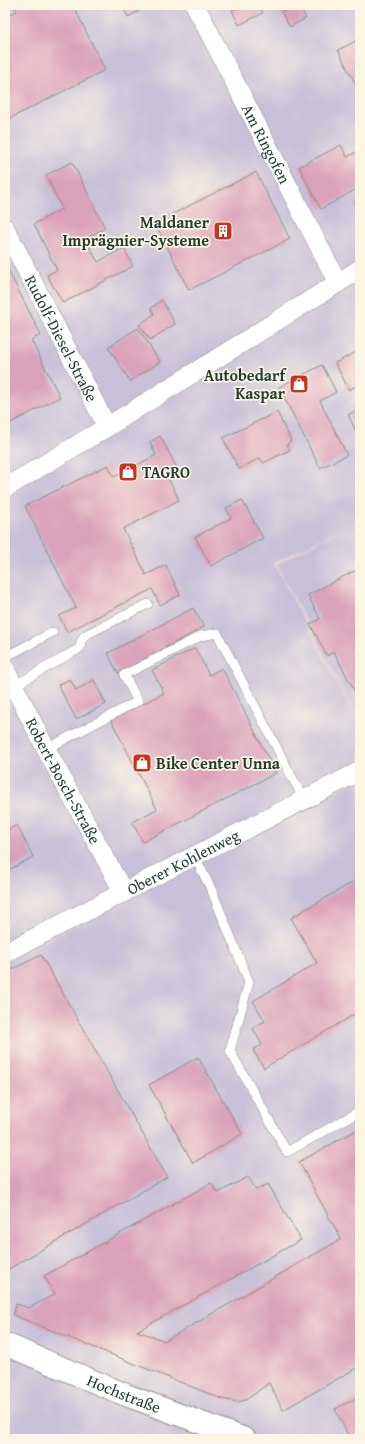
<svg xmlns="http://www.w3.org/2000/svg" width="365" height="1444" viewBox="0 0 365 1444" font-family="'Gentium Book Plus',serif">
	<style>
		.industrial { fill: #c8c0d8 }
		.building { fill: #daa2ba }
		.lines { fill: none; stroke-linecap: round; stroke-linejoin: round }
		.lane-casing { stroke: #8a8f7c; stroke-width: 10 }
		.street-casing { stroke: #8a8f7c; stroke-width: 20 }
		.secondary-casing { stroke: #8a8f7c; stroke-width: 24 }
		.lane { stroke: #fff; stroke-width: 9 }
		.street { stroke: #fff; stroke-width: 19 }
		.secondary { stroke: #fff; stroke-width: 22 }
		.labels { text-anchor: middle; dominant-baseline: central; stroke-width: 3.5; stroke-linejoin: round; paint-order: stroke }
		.street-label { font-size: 16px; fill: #1f3d34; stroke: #fcf5e5 }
		.poi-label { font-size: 16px; font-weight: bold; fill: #1f3d34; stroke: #fcf5e5; text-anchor: end }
	</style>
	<rect width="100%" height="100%" fill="#fcf5e5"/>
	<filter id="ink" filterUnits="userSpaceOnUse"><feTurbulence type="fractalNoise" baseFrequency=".025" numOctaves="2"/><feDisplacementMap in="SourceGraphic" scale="8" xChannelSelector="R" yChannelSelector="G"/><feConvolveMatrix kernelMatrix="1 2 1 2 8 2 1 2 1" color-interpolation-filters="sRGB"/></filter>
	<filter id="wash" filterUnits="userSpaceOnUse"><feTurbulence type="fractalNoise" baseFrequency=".012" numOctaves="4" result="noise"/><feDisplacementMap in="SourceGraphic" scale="16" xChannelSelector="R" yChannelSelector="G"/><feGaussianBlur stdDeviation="0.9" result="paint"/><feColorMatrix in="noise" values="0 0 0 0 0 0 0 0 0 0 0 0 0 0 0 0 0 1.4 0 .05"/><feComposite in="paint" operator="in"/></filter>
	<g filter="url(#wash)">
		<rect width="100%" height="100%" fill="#f5e1c5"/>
		<path class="industrial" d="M5 5H360V520L274 563 360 726V776L5 960Z
			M360 520V724L276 564Z
			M360 778V1439H5V961Z"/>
		<g id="blocks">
			<path class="building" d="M13 5H73L105 70 5 121V16L17 11Z
				M122 5H150L128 17Z
				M243 5H258L263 13 239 25 232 10Z
				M294 5H298L306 18 290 27 281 12Z
				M354 5H360V12H358Z
				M360 39V93L338 50Z
				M341 145 347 157 360 150V187L321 209 299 167Z
				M72 162 105 228 85 239 98 262 124 248 133 266 63 303 47 275 57 270 34 224 62 209 46 175Z
				M256 172 290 239 189 290 155 223Z
				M360 200V215L354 203Z
				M8 270 41 335 31 340 60 397 5 426V272Z
				M162 300 175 324 150 340 139 325 154 314 151 308Z
				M138 328 160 362 130 381 108 347Z
				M360 350V384L349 390 335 363Z
				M322 365 336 392 320 401 347 455 320 468 279 387Z
				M360 408V439L348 415Z
				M277 412 291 441 287 444 290 450 263 463 260 458 239 469 223 438Z
				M160 436 180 473 169 480 179 500 123 529 145 572V575L166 565 180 595 160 605 152 589 67 632 59 616 76 608 25 506 108 465 114 477 156 455 150 442Z
				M242 500 263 538 211 566 195 537 231 518 226 508Z
				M360 568V701L334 652 327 656 310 624 320 619 308 595Z
				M193 608 204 627 118 673 108 653Z
				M195 648 209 675 222 668 276 773 143 842 132 822 157 809 111 720 164 693 152 670Z
				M70 679 76 690 94 680 106 704 76 719 58 685Z
				M17 825 33 857 5 872V831Z
				M360 878V969L358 970 360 973V1011L264 1068 253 1050 262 1045 253 1028 265 1021 253 1001 317 963 291 918Z
				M41 955 167 1177 5 1271V973Z
				M198 1057 242 1134 193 1163 149 1085Z
				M360 1128V1366L283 1410 269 1383 246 1400 237 1402 222 1399 13 1315 16 1304 29 1308 55 1294 44 1276 211 1183 218 1193 248 1177 256 1190 268 1184 301 1240 137 1331 165 1341 341 1239 299 1162Z
				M360 1396V1439H350L335 1409Z"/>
		</g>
	</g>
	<g filter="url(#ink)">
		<use href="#blocks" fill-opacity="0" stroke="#8a8f7c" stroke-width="1"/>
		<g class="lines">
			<g class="lane-casing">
				<path id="lane" d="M5 657 53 632
					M14 686 80 648 81 641 85 635 148 604
					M46 749 138 701 124 675 201 636 217 633 304 800
					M195 857 212 891 249 982 230 1051 287 1152 360 1111"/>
			</g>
			<g class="street-casing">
				<g id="street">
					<path id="s1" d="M195 5 338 283"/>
					<path id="s2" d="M5 228 107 427"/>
					<path d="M5 488 107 427 360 269"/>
					<path id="s3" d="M5 669 46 749 124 893"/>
					<path id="s4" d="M5 953 360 771"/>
				</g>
			</g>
			<g class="secondary-casing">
				<g id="secondary">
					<path id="s5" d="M5 1344 126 1395 245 1439"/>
				</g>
			</g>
			<use href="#lane" class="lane"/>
			<use href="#street" class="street"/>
			<use href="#secondary" class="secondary"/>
		</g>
	</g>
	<defs>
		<g id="building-square" transform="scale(1)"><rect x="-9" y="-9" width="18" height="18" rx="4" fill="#c8321e" stroke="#fcf5e5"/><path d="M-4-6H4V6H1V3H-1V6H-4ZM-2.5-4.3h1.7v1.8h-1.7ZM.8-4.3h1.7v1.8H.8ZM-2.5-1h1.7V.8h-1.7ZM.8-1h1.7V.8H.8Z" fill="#fff"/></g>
		<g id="shop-square" transform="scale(1)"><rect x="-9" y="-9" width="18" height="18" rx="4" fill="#c8321e" stroke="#fcf5e5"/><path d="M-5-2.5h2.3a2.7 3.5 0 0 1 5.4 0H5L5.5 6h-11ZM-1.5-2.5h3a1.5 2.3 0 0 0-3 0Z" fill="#fff"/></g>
	</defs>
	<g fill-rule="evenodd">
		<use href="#building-square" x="223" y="231"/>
		<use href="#shop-square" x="299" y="384"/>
		<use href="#shop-square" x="128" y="472"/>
		<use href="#shop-square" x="142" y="763"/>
	</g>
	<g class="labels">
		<g class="street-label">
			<text stroke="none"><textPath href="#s1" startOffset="156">Am Ringofen</textPath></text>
			<text stroke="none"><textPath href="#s2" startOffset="124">Rudolf-Diesel-Straße</textPath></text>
			<text stroke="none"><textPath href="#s3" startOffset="126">Robert-Bosch-Straße</textPath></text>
			<text stroke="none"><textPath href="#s4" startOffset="200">Oberer Kohlenweg</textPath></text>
			<text stroke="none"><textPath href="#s5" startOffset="129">Hochstraße</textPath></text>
		</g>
		<g class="poi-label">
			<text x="209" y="222">Maldaner<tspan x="209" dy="18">Imprägnier-Systeme</tspan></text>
			<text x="285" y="375">Autobedarf<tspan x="285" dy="18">Kaspar</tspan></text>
			<text x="142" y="472" text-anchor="start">TAGRO</text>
			<text x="156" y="763" text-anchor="start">Bike Center Unna</text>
		</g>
	</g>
	<rect width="365" height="1444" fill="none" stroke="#fcf5e5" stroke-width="20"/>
</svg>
